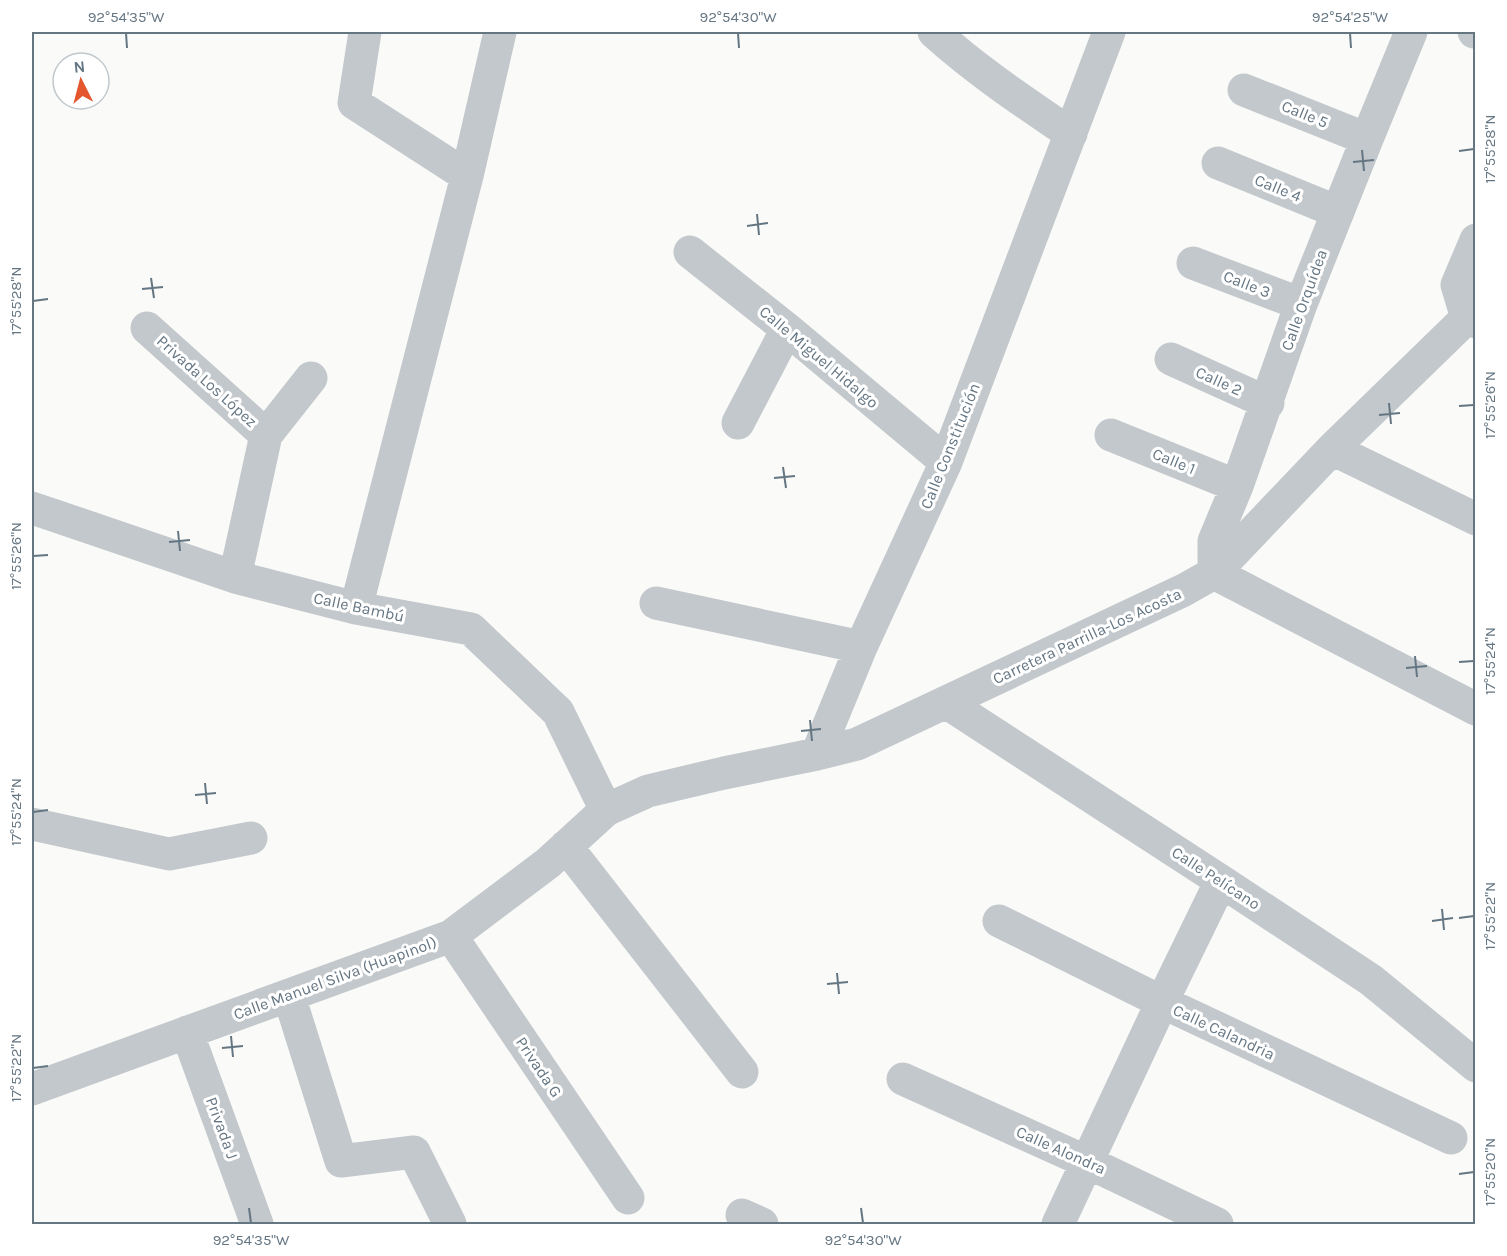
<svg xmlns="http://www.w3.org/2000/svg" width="1507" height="1256" viewBox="0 0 1507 1256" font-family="Karla,sans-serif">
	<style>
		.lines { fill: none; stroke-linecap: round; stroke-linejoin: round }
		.minor { stroke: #c3c8cc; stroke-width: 33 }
		.ticks { fill: none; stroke: #657683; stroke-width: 2 }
		.labels { text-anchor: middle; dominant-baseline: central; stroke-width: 6; stroke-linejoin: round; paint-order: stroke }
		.street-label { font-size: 16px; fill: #657683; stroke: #fff }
		.neatline { fill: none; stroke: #657683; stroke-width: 2 }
		.ticks-label { font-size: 15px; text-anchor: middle; fill: #657683 }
	</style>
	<rect width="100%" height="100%" fill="#fafaf8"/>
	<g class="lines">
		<path class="minor" d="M365 32 354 103 467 176
			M934 32C976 70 1024 102 1071 134
			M1411 32 1367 139 1301 304 1237 486 1214 541V573L1476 709
			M1474 32H1476
			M1244 90 1367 139
			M1218 163 1338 212
			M1476 240 1457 285 1467 318 1476 322
			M690 252 787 329 946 462
			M1193 263 1301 304
			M147 328 266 435 235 577
			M1171 359 1268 403
			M738 423 787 329
			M266 435 311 378
			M1111 435 1237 486
			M1332 449 1476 519
			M32 508 235 577 356 608 471 629 558 712 606 810
			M656 603 861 647
			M356 608 467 176 500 32
			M947 703 1221 881 1371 980 1476 1066
			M817 754 861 647 946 462 1109 32
			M32 824 169 854 251 838
			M566 846 742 1072
			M999 921 1162 1002 1451 1138
			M451 936 628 1198
			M289 996 341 1161 414 1152 450 1224
			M187 1032 257 1224
			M903 1079 1087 1162 1217 1224
			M32 1089 451 936 548 863 606 810 648 791 724 773 817 754 857 744 1184 590 1214 573 1332 449 1476 309
			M742 1215 762 1224
			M1058 1224 1162 1002 1221 881"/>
	</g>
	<path class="ticks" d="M126 33 127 48M738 33 739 48M1350 33 1351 48M1362 150 1364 171M1459 151 1474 149M1353 162 1374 160M757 214 759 235M747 226 768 223M151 278 154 298M142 289 163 287M33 301 48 299M1389 403 1391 424M1459 406 1474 405M1379 415 1400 413M783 467 786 488M774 478 795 476M178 531 180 551M169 542 190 540M33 556 48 555M1415 656 1417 677M1459 662 1474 661M1406 668 1427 666M810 720 812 741M801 731 821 729M205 783 207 804M195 795 216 793M33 812 48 810M1442 909 1444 930M1459 918 1474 916M1432 921 1453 918M837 973 839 994M827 984 848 982M231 1036 233 1057M222 1048 243 1046M33 1068 48 1066M1459 1174 1474 1172M249 1208 251 1223M861 1208 863 1223"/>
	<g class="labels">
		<g class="street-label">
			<text transform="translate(1305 114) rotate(22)">Calle 5</text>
			<text transform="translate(1278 188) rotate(22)">Calle 4</text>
			<text transform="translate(1247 284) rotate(21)">Calle 3</text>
			<text transform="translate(1304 300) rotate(-70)">Calle Orquídea</text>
			<text transform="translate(819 357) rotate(40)">Calle Miguel Hidalgo</text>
			<text transform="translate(207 381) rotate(42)">Privada Los López</text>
			<text transform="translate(1219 381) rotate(24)">Calle 2</text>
			<text transform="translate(950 446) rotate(-68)">Calle Constitución</text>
			<text transform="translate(1174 461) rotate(22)">Calle 1</text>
			<text transform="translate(359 607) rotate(12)">Calle Bambú</text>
			<text transform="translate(1087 636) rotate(-25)">Carretera Parrilla-Los Acosta</text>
			<text transform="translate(1216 878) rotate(33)">Calle Pelícano</text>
			<text transform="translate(335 978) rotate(-20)">Calle Manuel Silva (Huapinol)</text>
			<text transform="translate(1224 1032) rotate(25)">Calle Calandria</text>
			<text transform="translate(539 1067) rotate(56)">Privada G</text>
			<text transform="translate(222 1128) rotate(70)">Privada J</text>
			<text transform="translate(1061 1150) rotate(24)">Calle Alondra</text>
		</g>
	</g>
	<rect width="1507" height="1256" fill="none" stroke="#ffffff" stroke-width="66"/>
	<g transform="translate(81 81) rotate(354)"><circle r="28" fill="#ffffff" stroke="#c1c8cd" stroke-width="1.5"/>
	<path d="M0-4.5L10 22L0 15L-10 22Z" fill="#e4572e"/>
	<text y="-9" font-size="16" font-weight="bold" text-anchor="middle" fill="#657683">N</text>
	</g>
	<rect x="33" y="33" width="1441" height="1190" class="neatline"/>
	<g class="ticks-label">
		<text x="126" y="22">92°54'35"W</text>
		<text x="738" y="22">92°54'30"W</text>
		<text x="1350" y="22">92°54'25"W</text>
		<text transform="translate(1490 149) rotate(-90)" y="5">17°55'28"N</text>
		<text transform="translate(16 301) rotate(-90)" y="5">17°55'28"N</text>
		<text transform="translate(1490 405) rotate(-90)" y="5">17°55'26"N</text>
		<text transform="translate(16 556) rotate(-90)" y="5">17°55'26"N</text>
		<text transform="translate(1490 661) rotate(-90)" y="5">17°55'24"N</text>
		<text transform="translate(16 812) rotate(-90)" y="5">17°55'24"N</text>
		<text transform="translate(1490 916) rotate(-90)" y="5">17°55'22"N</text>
		<text transform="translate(16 1068) rotate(-90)" y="5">17°55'22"N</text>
		<text transform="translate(1490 1172) rotate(-90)" y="5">17°55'20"N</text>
		<text x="251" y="1245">92°54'35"W</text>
		<text x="863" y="1245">92°54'30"W</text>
	</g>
</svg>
